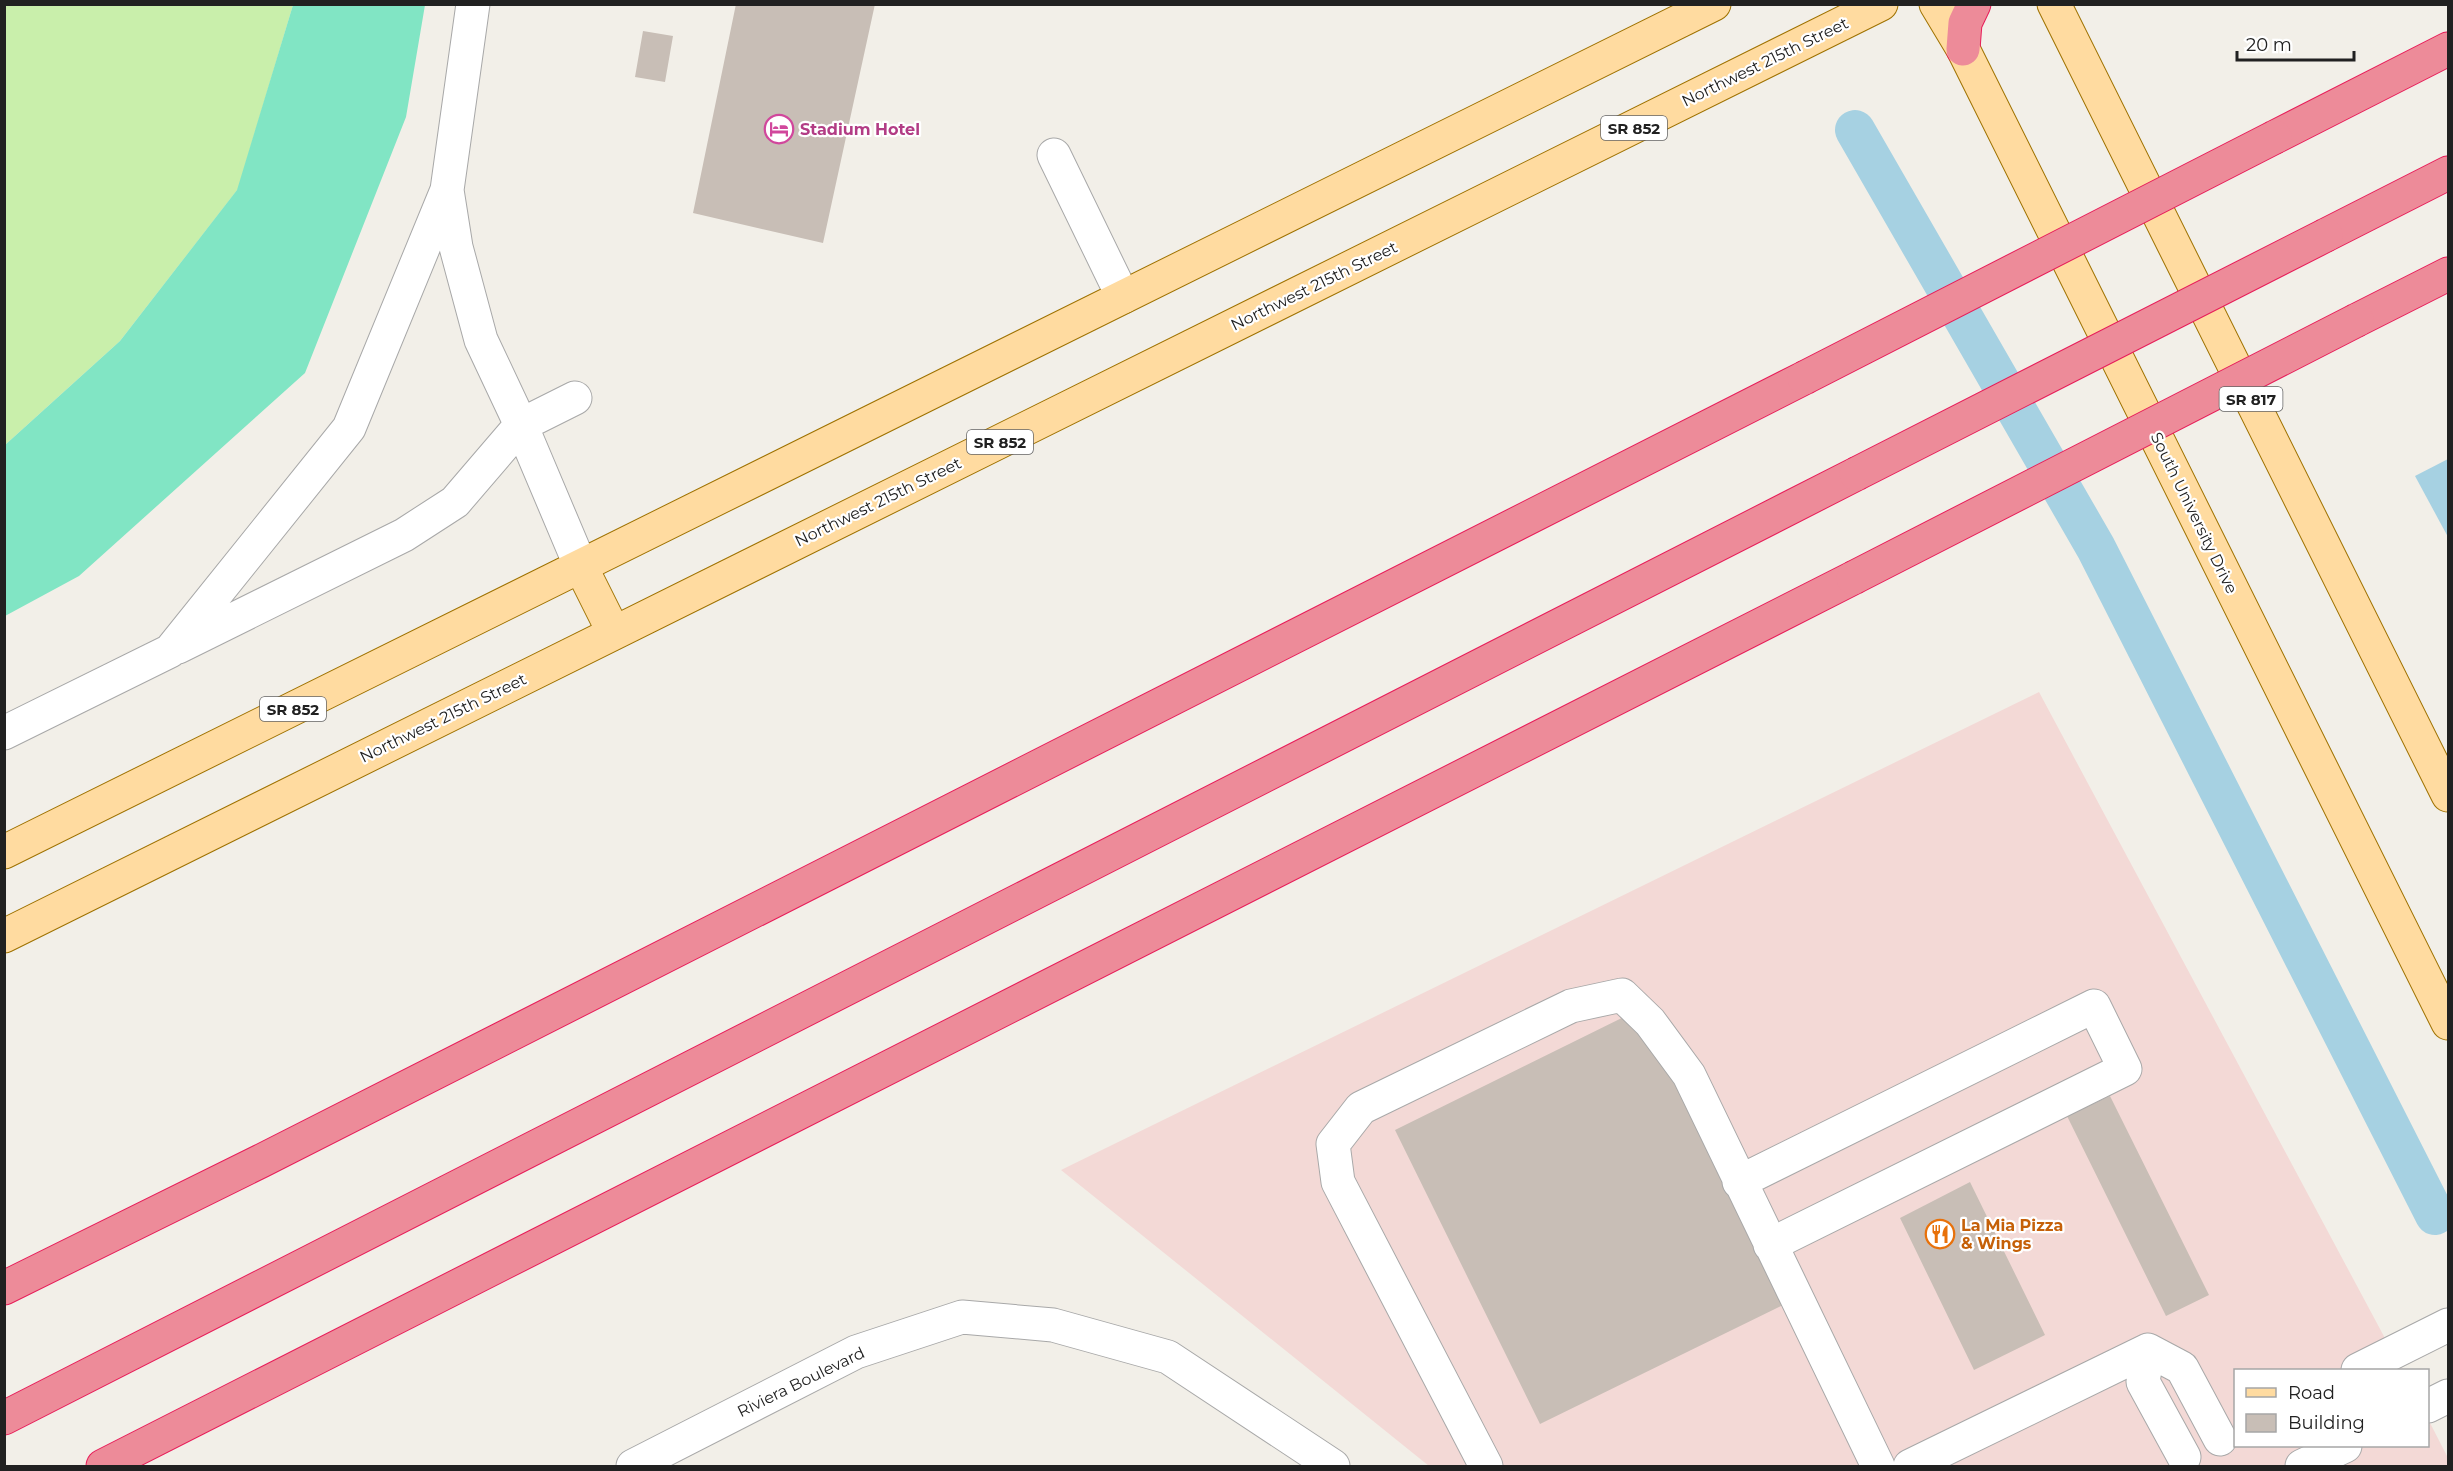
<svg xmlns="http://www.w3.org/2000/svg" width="2453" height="1471" viewBox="0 0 2453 1471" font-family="Montserrat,sans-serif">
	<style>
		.commercial { fill: #f3d9d6 }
		.grass { fill: #c9efab }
		.pitch { fill: #81e5c4 }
		.water { fill: #a6d1e2 }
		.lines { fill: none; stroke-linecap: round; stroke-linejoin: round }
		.canal { stroke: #a6d1e2; stroke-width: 40 }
		.building { fill: #c8beb6 }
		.minor-casing { stroke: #a8a8a8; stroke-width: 35 }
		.major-casing { stroke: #9f7200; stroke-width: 35 }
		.highway-casing { stroke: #e71d59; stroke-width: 35 }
		.minor { stroke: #fff; stroke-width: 33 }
		.major { stroke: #ffdba0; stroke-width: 33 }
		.highway { stroke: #ed8b99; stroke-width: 33 }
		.highway-bridge-casing { stroke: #e71d59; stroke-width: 35; stroke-linecap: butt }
		.highway-bridge { stroke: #ed8b99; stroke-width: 33 }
		.labels { text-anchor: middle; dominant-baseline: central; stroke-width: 4.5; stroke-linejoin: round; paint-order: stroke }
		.shield { fill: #fff; stroke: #646464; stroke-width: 1.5 }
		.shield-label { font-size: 15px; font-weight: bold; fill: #212121 }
		.street-label { font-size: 16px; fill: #212121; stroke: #fff }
		.hotel-label { font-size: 16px; font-weight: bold; fill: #b23c85; stroke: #fff; text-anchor: start }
		.food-label { font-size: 16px; font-weight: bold; fill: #c56008; stroke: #fff; text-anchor: start }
	</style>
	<rect width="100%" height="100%" fill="#f2efe8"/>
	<path class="commercial" d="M2039 692 2402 1370H2236V1446H2428V1419L2448 1458V1466H1429L1061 1170Z"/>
	<path class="grass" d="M5 5H293L238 189 120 341 5 445Z"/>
	<path class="pitch" d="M293 5H425L406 117 305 373 79 576 5 616V445L120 341 237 190Z"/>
	<path class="water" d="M2448 459V537L2415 476Z"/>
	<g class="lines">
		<path class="canal" d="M1855 130 2096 548 2435 1215"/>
	</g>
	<path class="building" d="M736 4H875L823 243 693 213Z
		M643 31 673 36 665 82 635 77Z
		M1642 1008 1787 1303 1540 1424 1395 1130Z
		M2110 1096 2209 1295 2166 1316 2067 1116Z
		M1970 1182 2045 1335 1974 1370 1900 1218Z"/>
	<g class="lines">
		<g class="minor-casing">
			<path id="minor" d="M1054 155 1123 297
				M447 190 456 247 481 340 521 425 581 567
				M178 647 404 535 455 502 521 425 575 398
				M4 733 170 651 349 428 447 190 473 4
				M1739 1182 2094 1006 2125 1069 1770 1245
				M2358 1370 2448 1325
				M2428 1406 2448 1396
				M2184 1457 2143 1382 2148 1350 2182 1368 2220 1439
				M633 1466 856 1352 962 1317 1053 1325 1168 1357 1333 1466
				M1486 1466 1338 1182 1333 1144 1361 1108 1571 1006 1622 995 1650 1022 1689 1075 1878 1466
				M1910 1466 2148 1350
				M2302 1466 2345 1446"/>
		</g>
		<g class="major-casing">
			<path id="major" d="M1936 4 1963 49 2448 1023
				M2054 4 2448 795
				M581 567 614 633
				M4 852 1714 4
				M4 936 1881 4"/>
		</g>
		<g class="highway-casing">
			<path id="highway" d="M1963 49 1965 23 1974 4
				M2275 137 2448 49
				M2326 235 2448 173
				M2357 320 2448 274
				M4 1288 261 1161 1804 378
				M4 1418 1856 474
				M103 1466 1853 578"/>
		</g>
		<use href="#minor" class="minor"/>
		<use href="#major" class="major"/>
		<use href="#highway" class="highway"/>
		<g class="highway-bridge-casing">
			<path id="highway-bridge" d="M1804 378 2275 137
				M1856 474 2326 235
				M1853 578 2357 320"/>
		</g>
		<use href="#highway-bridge" class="highway-bridge"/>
	</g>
	<defs>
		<g id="hotel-ring" transform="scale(1.5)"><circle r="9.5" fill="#fff" stroke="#d1479c" stroke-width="1.5"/><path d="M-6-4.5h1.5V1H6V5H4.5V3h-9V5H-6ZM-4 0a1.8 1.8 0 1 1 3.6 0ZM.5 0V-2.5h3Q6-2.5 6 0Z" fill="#d1479c"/></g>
		<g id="restaurant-ring" transform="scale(1.5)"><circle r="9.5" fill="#fff" stroke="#e8710a" stroke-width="1.5"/><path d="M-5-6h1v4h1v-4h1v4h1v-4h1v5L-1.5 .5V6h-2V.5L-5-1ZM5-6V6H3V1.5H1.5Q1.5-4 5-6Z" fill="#e8710a"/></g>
	</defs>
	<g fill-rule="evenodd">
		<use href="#hotel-ring" x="779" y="129"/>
		<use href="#restaurant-ring" x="1940" y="1234"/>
	</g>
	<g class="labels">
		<g class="shield">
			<rect x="1601" y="116" width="66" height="24" rx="4.5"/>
			<rect x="2219.5" y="387" width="63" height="24" rx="4.5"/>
			<rect x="967" y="430" width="66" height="24" rx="4.5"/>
			<rect x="260" y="697" width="66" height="24" rx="4.5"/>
		</g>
		<g class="shield-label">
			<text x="1634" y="128">SR 852</text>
			<text x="2251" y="399">SR 817</text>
			<text x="1000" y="442">SR 852</text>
			<text x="293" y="709">SR 852</text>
		</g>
		<g class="street-label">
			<text transform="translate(1765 62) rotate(-26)">Northwest 215th Street</text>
			<text transform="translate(1314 286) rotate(-26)">Northwest 215th Street</text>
			<text transform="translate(878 502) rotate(-26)">Northwest 215th Street</text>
			<text transform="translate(2194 513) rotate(64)">South University Drive</text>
			<text transform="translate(443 718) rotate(-26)">Northwest 215th Street</text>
			<text transform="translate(801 1382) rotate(-26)">Riviera Boulevard</text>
		</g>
		<g class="hotel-label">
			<text x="800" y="129">Stadium Hotel</text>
		</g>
		<g class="food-label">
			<text x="1961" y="1225">La Mia Pizza<tspan x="1961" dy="18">&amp; Wings</tspan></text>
		</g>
	</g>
	<rect width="2453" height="1471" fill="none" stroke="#212121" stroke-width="12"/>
	<rect x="2234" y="1369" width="195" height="78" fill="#ffffff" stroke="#a6a6a6" stroke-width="1.5"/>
	<rect x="2246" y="1388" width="30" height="9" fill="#ffdba0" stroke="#a6a6a6" stroke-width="1.5"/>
	<text x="2288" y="1399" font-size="18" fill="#212121">Road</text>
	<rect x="2246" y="1414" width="30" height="18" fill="#c8beb6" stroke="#a6a6a6" stroke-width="1.5"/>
	<text x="2288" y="1429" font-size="18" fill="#212121">Building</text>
	<path d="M2237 51v9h117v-9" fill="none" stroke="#212121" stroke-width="3"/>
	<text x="2246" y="51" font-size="18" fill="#212121" stroke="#ffffff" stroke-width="4.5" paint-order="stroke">20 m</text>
</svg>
